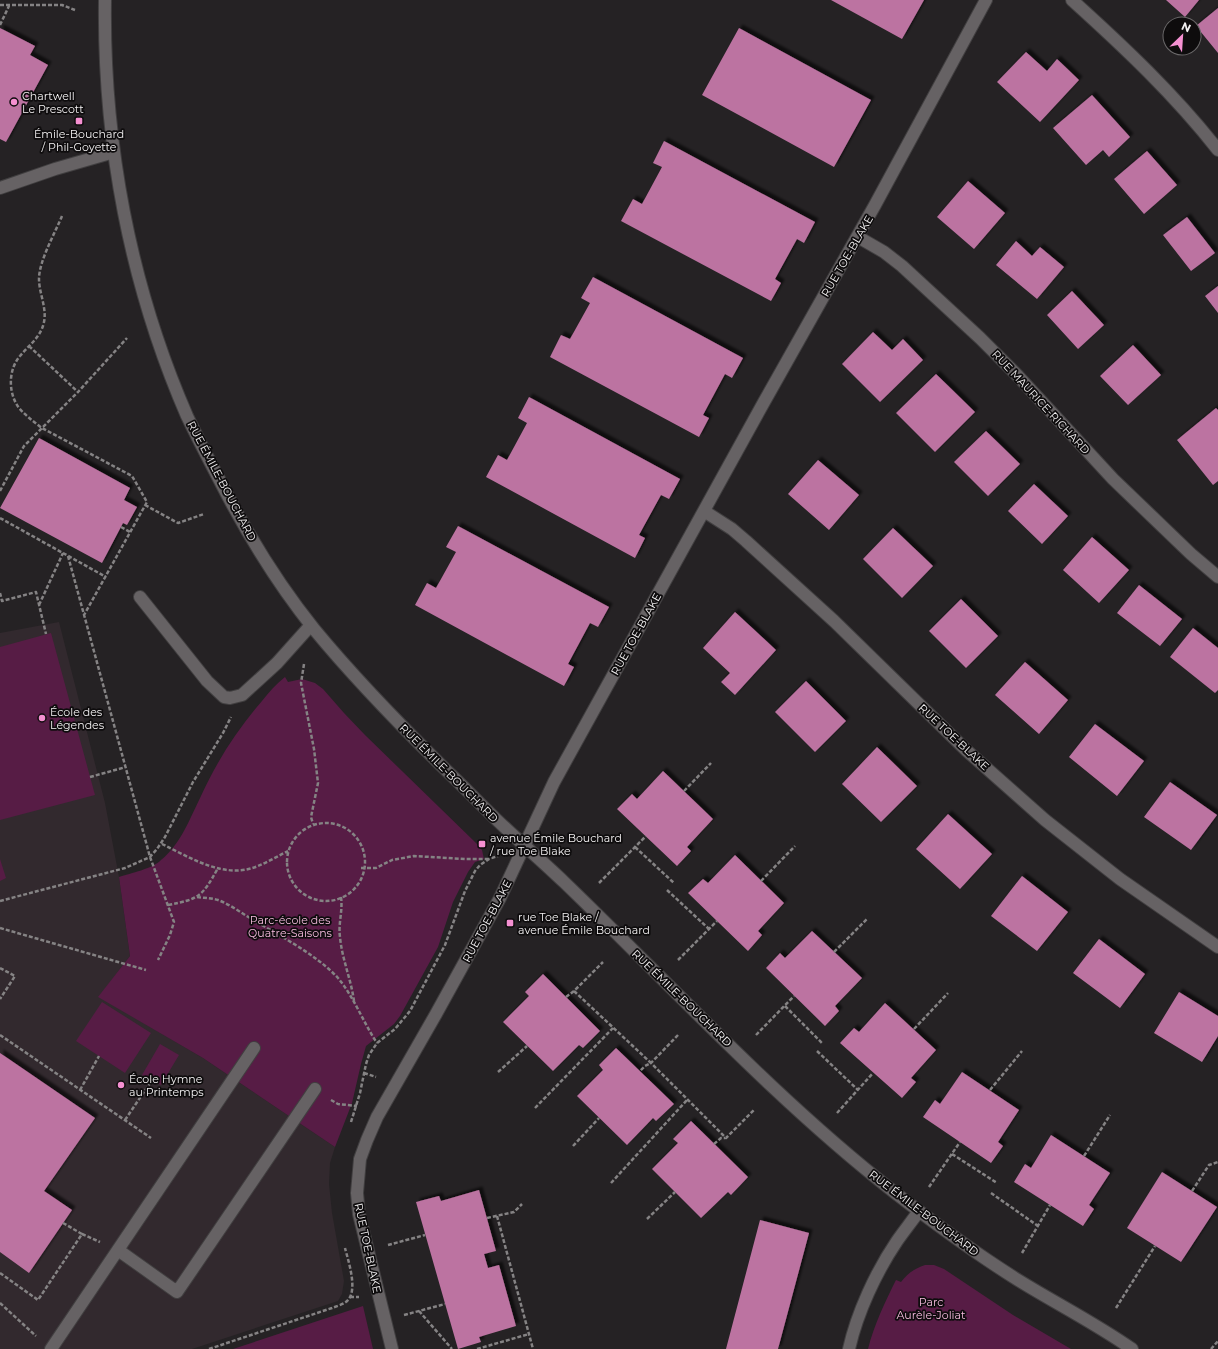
<svg xmlns="http://www.w3.org/2000/svg" width="1218" height="1349" viewBox="0 0 1218 1349" font-family="Montserrat,sans-serif">
	<style>
		.built { fill: #32292e }
		.green { fill: #571c45 }
		.building { fill: #bc73a1; filter: url(#shadow) }
		.lines { fill: none; stroke-linecap: round; stroke-linejoin: round }
		.minor-casing { stroke: #413f40; stroke-width: 14 }
		.path { stroke: #858384; stroke-width: 2.5; stroke-dasharray: 4 2; stroke-linecap: butt }
		.minor { stroke: #666264; stroke-width: 12 }
		.poi-dot { fill: #f590d1; stroke: #0e0c0d; stroke-width: 1.5 }
		.labels { text-anchor: middle; dominant-baseline: central; stroke-width: 3.5; stroke-linejoin: round; paint-order: stroke }
		.poi-label { font-size: 11px; fill: #f4f2f3; stroke: #0e0c0d; text-anchor: start }
		.street-label { font-size: 11px; fill: #f4f2f3; stroke: #0e0c0d }
		.park-label { font-size: 11px; fill: #f6bade; stroke: #0e0c0d }
	</style>
	<defs>
		<filter id="shadow"><feDropShadow dx="3.5" dy="-3.5" stdDeviation="1" flood-color="#0009"/></filter>
	</defs>
	<rect width="100%" height="100%" fill="#252224"/>
	<path class="built" d="M59 622 105 803 119 877 130 956 99 997 203 1058 335 1147 330 1163 329 1184 332 1213 344 1281 342 1294 338 1301 192 1349H0V633Z"/>
	<path class="green" d="M51 633 95 795 0 820V647Z
		M285 677 288 682 302 679 315 683 323 689 344 713 365 735 476 843 482 850 484 859 475 862 468 872 453 902 438 947 400 1016 394 1024 366 1046 361 1064 352 1103 335 1147 203 1058 98 997 130 956 119 877C131 873 152 869 161 860 181 844 190 818 201 796 217 761 237 730 262 701 269 692 276 684 285 677Z
		M0 859 6 878 0 881Z
		M102 1002 151 1033 125 1073 76 1041Z
		M160 1044 179 1055 161 1085 142 1075Z
		M925 1265H934L944 1269 1013 1315 1071 1349H868C874 1325 885 1302 896 1280L901 1282C908 1273 914 1269 925 1265Z
		M363 1306 373 1349H233Z"/>
	<path class="building" d="M831 0H924L902 39Z
		M1166 0H1199L1185 17Z
		M1218 8V53L1196 26Z
		M0 28 35 46 30 55 48 65 6 142 0 139Z
		M739 28 871 100 834 167 702 95Z
		M1026 52 1047 71 1057 59 1079 80 1040 122 997 82Z
		M1092 95 1130 137 1109 157 1103 150 1086 165 1053 128Z
		M664 141 815 222 804 243 797 239 775 279 781 283 771 301 621 221 633 199 642 204 662 167 653 163Z
		M1147 151 1177 185 1144 214 1114 179Z
		M968 181 1005 213 974 249 937 217Z
		M1187 217 1215 253 1191 271 1163 235Z
		M1016 241 1032 256 1040 247 1064 267 1037 299 996 265Z
		M593 277 743 358 732 378 725 374 703 415 709 418 699 437 550 357 561 335 570 339 590 303 581 298Z
		M1218 286V313L1205 296Z
		M1072 291 1104 325 1078 349 1047 315Z
		M873 332 892 350 903 339 923 360 880 402 842 364Z
		M1133 345 1161 375 1128 405 1100 376Z
		M936 374 975 412 935 452 896 413Z
		M529 397 680 479 669 499 661 495 639 535 645 538 635 558 486 477 498 455 507 460 527 423 518 418Z
		M1216 408 1218 410V481L1213 485 1177 440Z
		M986 431 1020 464 988 496 954 462Z
		M39 438 130 488 124 500 137 507 127 525 123 523 102 563 0 508Z
		M818 460 859 495 829 530 788 494Z
		M1034 484 1068 516 1042 544 1008 511Z
		M458 526 609 607 598 627 590 623 568 664 574 667 564 686 415 605 427 583 436 588 456 552 446 547Z
		M893 528 933 566 902 598 863 559Z
		M1092 537 1129 570 1099 603 1063 570Z
		M1139 585 1182 619 1160 646 1117 613Z
		M961 599 998 636 966 668 929 631Z
		M735 612 776 650 735 695 721 682 730 673 703 648Z
		M1193 628 1218 648V690L1215 693 1170 657Z
		M1025 662 1068 700 1039 734 995 695Z
		M806 681 846 721 815 752 775 712Z
		M1095 724 1144 761 1117 796 1069 757Z
		M877 747 917 786 881 822 842 784Z
		M663 771 713 819 687 847 691 851 677 866 617 809 632 794 637 799Z
		M1170 782 1217 815 1191 850 1144 817Z
		M948 814 992 854 960 889 916 849Z
		M735 855 784 903 758 931 762 935 748 951 688 893 703 879 708 883Z
		M1022 876 1068 912 1037 951 991 916Z
		M812 931 862 978 835 1006 839 1011 825 1026 766 968 780 953 785 958Z
		M1099 939 1145 974 1120 1008 1073 973Z
		M543 974 600 1031 583 1048 579 1045 553 1071 503 1022 529 996 525 992Z
		M1179 992 1218 1016V1036L1202 1062 1154 1033Z
		M885 1003 936 1050 911 1078 916 1082 902 1098 840 1043 854 1028 859 1032Z
		M616 1048 674 1104 656 1121 653 1118 627 1145 577 1096 603 1070 599 1065Z
		M0 1053 95 1118 44 1191 72 1210 29 1273 0 1252Z
		M962 1072 1019 1110 998 1142 1003 1146 991 1163 923 1117 935 1100 940 1104Z
		M691 1121 748 1177 731 1195 728 1192 701 1218 652 1169 678 1143 673 1139Z
		M1051 1135 1110 1173 1089 1205 1094 1209 1083 1226 1014 1182 1025 1164 1031 1168Z
		M1162 1172 1217 1207 1181 1262 1127 1228Z
		M479 1190 496 1251 484 1254 488 1268 499 1265 516 1326 479 1337 481 1342 458 1349 416 1202 439 1196 441 1201Z
		M760 1220 809 1233 778 1349H726Z"/>
	<g class="lines">
		<g class="minor-casing">
			<path id="minor" d="M105 0C103 142 130 285 187 416 197 437 208 458 219 479 246 532 277 583 314 629 356 680 401 726 448 772 465 788 481 805 499 822 520 842 543 862 564 882 673 987 775 1099 894 1192 934 1223 975 1253 1018 1280 1055 1303 1095 1323 1132 1349
				M1072 0C1124 47 1175 95 1218 150
				M0 188 55 169 114 152
				M858 237 884 252 902 266 980 338 1018 376 1113 479 1191 554 1218 577
				M704 511 732 529 746 541 834 621 966 750 1045 820 1120 879 1218 947
				M140 597 207 681 224 697 230 698 242 695 277 663 311 625
				M118 1250 177 1292 315 1089
				M51 1349 254 1048
				M392 1349 359 1214 357 1193 360 1159 367 1140 377 1117 436 1014 500 898 554 782 764 402 875 205 986 0
				M849 1349C857 1313 876 1272 897 1241 904 1231 912 1221 919 1211"/>
		</g>
		<path class="path" d="M0 5H62L75 10
			M0 25 9 6
			M62 216C55 233 39 261 39 279 39 293 47 308 44 322 41 337 29 345 20 356 8 370 8 393 19 408 26 416 34 422 42 428L132 476 147 502 84 615
			M29 346 78 392
			M0 491 24 446 78 392 127 338
			M145 505 178 523 204 514
			M0 518 106 577
			M121 527 130 532
			M68 556 150 857 174 922 170 935 158 960
			M0 593 2 601 36 592 46 634
			M39 605 63 553
			M304 664 301 683 314 749 318 783 311 817 313 824
			M90 777 126 767
			M684 791 711 763
			M287 862a39 39 0 1 1 78 0a39 39 0 1 1-78 0Z
			M162 844C191 858 225 880 258 866 268 862 278 856 288 851
			M635 847 674 883
			M361 868H376L392 860 414 856 465 859H489
			M761 881 795 846
			M599 883 646 836
			M667 890 709 929
			M197 897C204 898 211 898 218 900 229 904 240 912 250 918 278 935 316 954 338 978 354 997 363 1022 377 1043
			M341 897C343 911 338 924 340 937 342 959 351 979 354 1001
			M0 901 125 868 150 857 157 849 165 837 193 782 223 733 231 717
			M168 905C199 899 202 897 218 868
			M0 928 146 970
			M834 952 867 919
			M678 960 717 921
			M0 968 15 976 0 999
			M574 991 651 1063 645 1066 640 1071
			M566 997 574 991 603 962
			M785 1006 823 1044
			M914 1029 948 993
			M0 1035 151 1138
			M678 1035 651 1063 726 1138 754 1110
			M756 1035 794 996
			M817 1051 858 1090
			M498 1072 527 1046
			M364 1073 376 1077
			M80 1090 99 1056
			M990 1090 1022 1051
			M331 1100 338 1104 357 1106
			M535 1108 613 1028
			M837 1113 873 1073
			M125 1120 152 1080
			M351 1122 360 1093 366 1064 369 1055 377 1043 395 1029 410 1011 445 945 465 891 475 871 480 865 489 859 498 856
			M714 1144 721 1138H725
			M573 1146 599 1118
			M952 1154 997 1183
			M1084 1156 1110 1115
			M611 1183 687 1100
			M929 1187 960 1142
			M1192 1191 1209 1165 1218 1162
			M991 1193 1038 1226
			M497 1216 533 1349
			M487 1218 514 1212 522 1204
			M647 1219 675 1192
			M82 1234 100 1242
			M388 1245 425 1235
			M1022 1253 1050 1205
			M0 1273 38 1300 82 1234 63 1223
			M350 1297H359
			M0 1303 36 1336
			M1116 1308 1155 1246
			M419 1311 452 1349
			M404 1315 445 1304
			M209 1349 332 1308C337 1306 345 1304 348 1300 358 1289 348 1260 345 1248
			M477 1349 529 1334
			M1211 1349 1218 1341"/>
		<use href="#minor" class="minor"/>
	</g>
	<g class="poi-dot">
		<circle cx="14" cy="102" r="4"/>
		<rect x="75" y="117" width="8" height="8" rx="2"/>
		<circle cx="42" cy="718" r="4"/>
		<rect x="478" y="840" width="8" height="8" rx="2"/>
		<rect x="506" y="919" width="8" height="8" rx="2"/>
		<circle cx="121" cy="1085" r="4"/>
	</g>
	<g class="labels">
		<g class="poi-label">
			<text x="22" y="96">Chartwell<tspan x="22" dy="13">Le Prescott</tspan></text>
			<text x="79" y="134" text-anchor="middle">Émile-Bouchard<tspan x="79" dy="13">/ Phil-Goyette</tspan></text>
			<text x="50" y="712">École des<tspan x="50" dy="13">Légendes</tspan></text>
			<text x="490" y="838">avenue Émile Bouchard<tspan x="490" dy="13">/ rue Toe Blake</tspan></text>
			<text x="518" y="917">rue Toe Blake /<tspan x="518" dy="13">avenue Émile Bouchard</tspan></text>
			<text x="129" y="1079">École Hymne<tspan x="129" dy="13">au Printemps</tspan></text>
		</g>
		<g class="street-label">
			<text transform="translate(847 256) rotate(-60)">RUE TOE-BLAKE</text>
			<text transform="translate(1041 402) rotate(47)">RUE MAURICE-RICHARD</text>
			<text transform="translate(222 481) rotate(62)">RUE ÉMILE-BOUCHARD</text>
			<text transform="translate(636 634) rotate(-61)">RUE TOE-BLAKE</text>
			<text transform="translate(954 737) rotate(43)">RUE TOE-BLAKE</text>
			<text transform="translate(449 773) rotate(45)">RUE ÉMILE-BOUCHARD</text>
			<text transform="translate(487 921) rotate(-62)">RUE TOE-BLAKE</text>
			<text transform="translate(682 998) rotate(44)">RUE ÉMILE-BOUCHARD</text>
			<text transform="translate(924 1213) rotate(37)">RUE ÉMILE-BOUCHARD</text>
			<text transform="translate(368 1248) rotate(78)">RUE TOE-BLAKE</text>
		</g>
		<g class="park-label">
			<text x="290" y="920">Parc-école des<tspan x="290" dy="13">Quatre-Saisons</tspan></text>
			<text x="931" y="1302">Parc<tspan x="931" dy="13">Aurèle-Joliat</tspan></text>
		</g>
	</g>
	<g transform="translate(1182 36) rotate(25)"><circle r="19" fill="#0e0c0d" stroke="#6a6869"/>
	<path d="M0-3L7 15L0 10L-7 15Z" fill="#f590d1"/>
	<text y="-6" font-size="11" font-weight="bold" text-anchor="middle" fill="#f4f2f3">N</text>
	</g>
</svg>
